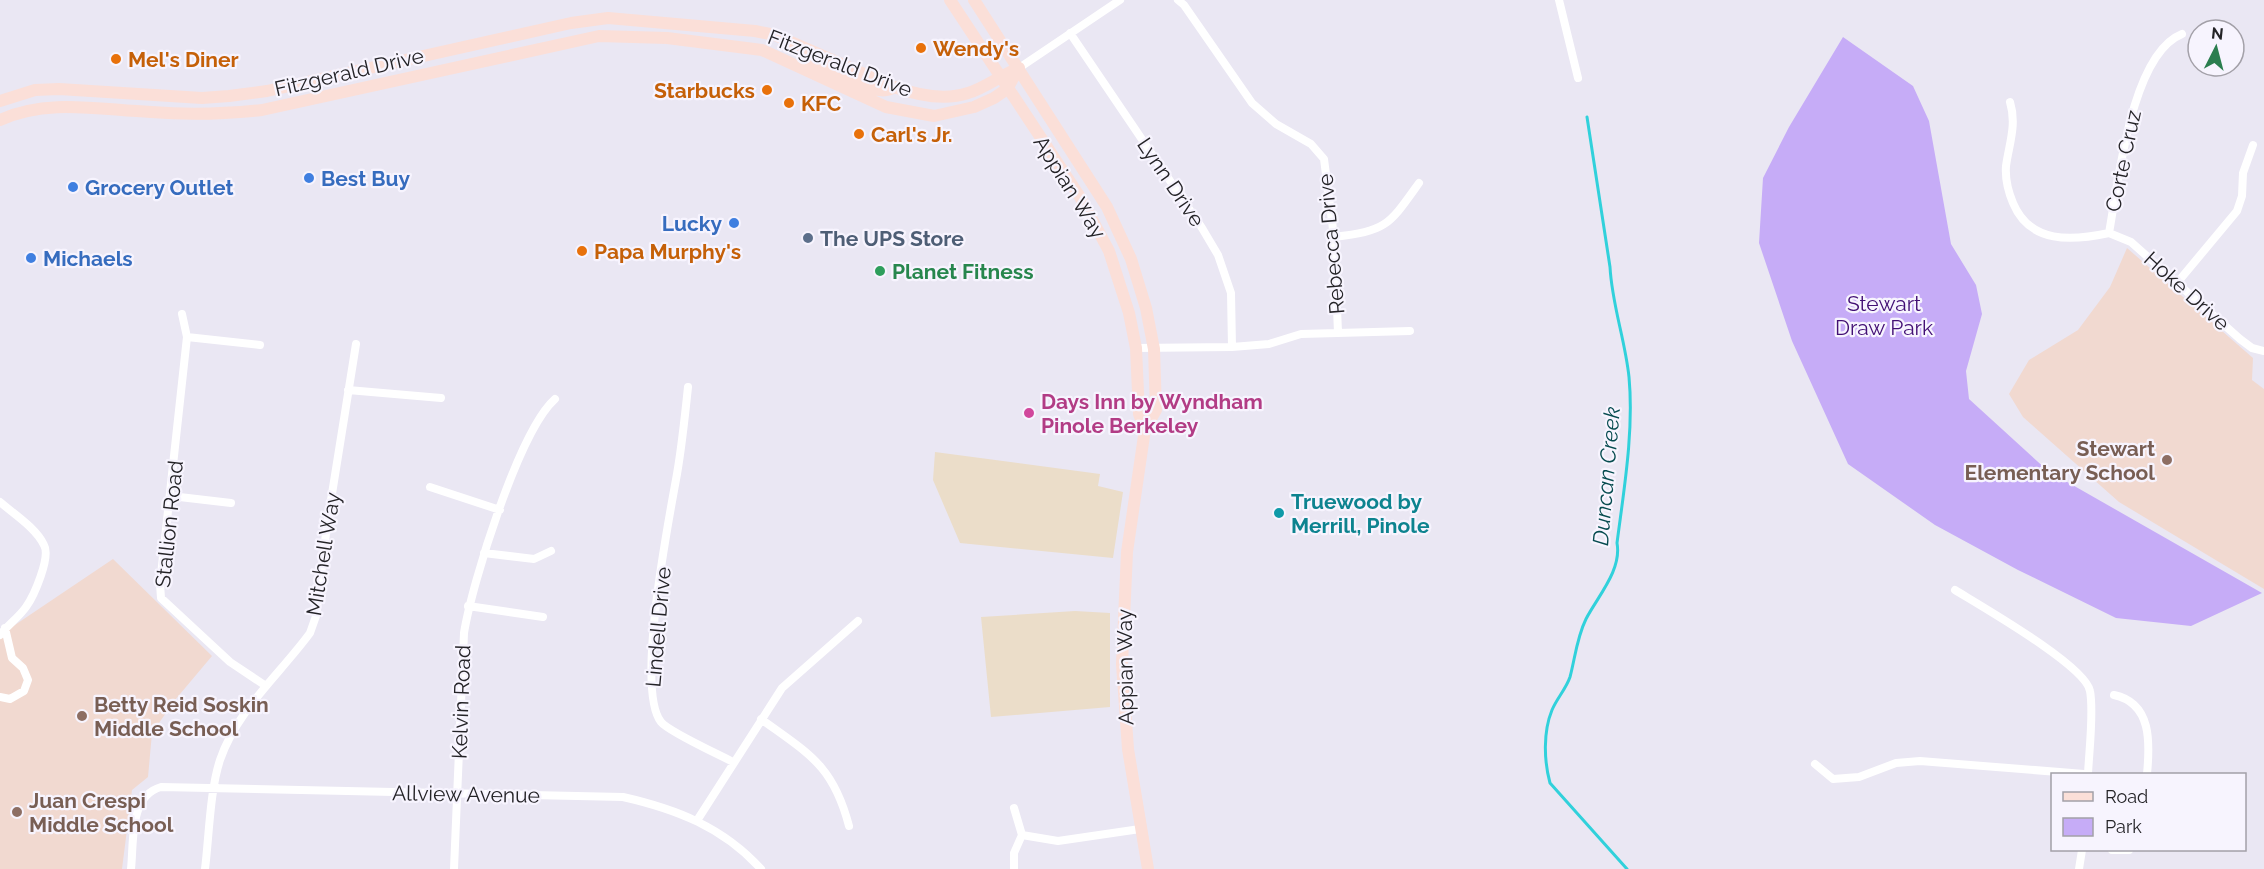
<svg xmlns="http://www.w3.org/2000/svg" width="2264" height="869" viewBox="0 0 2264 869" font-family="Raleway,sans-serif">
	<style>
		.industrial { fill: #ebddc9 }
		.education { fill: #f1d9d0 }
		.green { fill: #c6acf7 }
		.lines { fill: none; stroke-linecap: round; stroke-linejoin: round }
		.stream { stroke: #31d1db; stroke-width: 3 }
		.minor { stroke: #fff; stroke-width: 8 }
		.secondary { stroke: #fbdfd8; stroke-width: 12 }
		.food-dot { fill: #e8710a; stroke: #f7f4fe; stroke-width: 2 }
		.shop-dot { fill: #3f7fe0; stroke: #f7f4fe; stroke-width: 2 }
		.service-dot { fill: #5c6f8a; stroke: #f7f4fe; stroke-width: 2 }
		.leisure-dot { fill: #2e9e5b; stroke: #f7f4fe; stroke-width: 2 }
		.hotel-dot { fill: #d1479c; stroke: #f7f4fe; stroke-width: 2 }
		.education-dot { fill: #8d6e63; stroke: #f7f4fe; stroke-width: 2 }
		.culture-dot { fill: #0f9aa8; stroke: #f7f4fe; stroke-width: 2 }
		.labels { text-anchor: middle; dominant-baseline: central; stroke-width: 4.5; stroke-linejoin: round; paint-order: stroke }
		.food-label { font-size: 21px; font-weight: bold; fill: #c56008; stroke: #f7f4fe; text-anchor: start }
		.street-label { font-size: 21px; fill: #242327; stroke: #f7f4fe }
		.shop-label { font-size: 21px; font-weight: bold; fill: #366cbe; stroke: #f7f4fe; text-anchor: start }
		.service-label { font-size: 21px; font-weight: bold; fill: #4e5e75; stroke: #f7f4fe; text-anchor: start }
		.leisure-label { font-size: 21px; font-weight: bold; fill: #27864d; stroke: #f7f4fe; text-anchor: start }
		.park-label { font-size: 21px; fill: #420f74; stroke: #f7f4fe }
		.hotel-label { font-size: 21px; font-weight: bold; fill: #b23c85; stroke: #f7f4fe; text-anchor: start }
		.education-label { font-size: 21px; font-weight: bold; fill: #785e54; stroke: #f7f4fe; text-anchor: start }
		.culture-label { font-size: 21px; font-weight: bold; fill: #0d838f; stroke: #f7f4fe; text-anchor: start }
		.water-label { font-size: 22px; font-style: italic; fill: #064b4f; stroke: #f7f4fe }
	</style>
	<rect width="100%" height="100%" fill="#eae7f3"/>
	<path class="industrial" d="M935 452 1100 474 1098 486 1123 492 1113 558 960 543 933 480Z
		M1075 611 1110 613V707L991 717 981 617Z"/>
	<path class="education" d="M2127 248 2253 358 2252 380 2264 389V589L2119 502 2023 417 2009 394 2029 360 2078 330 2110 287Z
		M113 559 212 656 175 700 152 733 148 777 132 790 122 869H0V635Z"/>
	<path class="green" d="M1843 37 1913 86 1929 121 1951 244 1976 285 1982 314 1966 371 1969 399 2048 471 2262 593 2191 626 2116 618 2018 570 1935 525 1848 464 1792 341 1759 243 1763 178 1789 127Z"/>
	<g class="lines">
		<path class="stream" d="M1587 117 1610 267C1612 305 1625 339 1629 377 1634 431 1624 489 1617 543 1622 570 1598 596 1586 619 1577 637 1575 658 1570 677 1566 689 1557 698 1552 710 1543 732 1544 761 1550 783L1627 869"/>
		<path class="minor" d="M1178 0 1184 5 1252 103 1276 124 1311 144 1324 159 1334 237 1338 332
			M1559 0 1578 78
			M1070 33 1202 228 1218 255 1231 293 1232 347
			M1019 68 1120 0
			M2010 102C2017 125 2009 144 2006 166 2005 179 2008 191 2013 203 2030 244 2072 241 2109 233
			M2109 233C2118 184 2131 54 2182 34
			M2109 233 2131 242 2240 339 2252 348 2264 351
			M1334 237C1387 231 1389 225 1419 183
			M2177 283 2237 211 2242 196 2243 173 2253 145
			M182 314 187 337 160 584 161 598 230 662 266 686
			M187 337 260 345
			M1136 348 1232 347 1269 344 1301 334 1410 331
			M688 387C685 416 682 445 677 474 669 519 635 689 661 722 669 732 718 754 733 762
			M348 390 441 398
			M430 487 500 510
			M171 496 231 503
			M0 502C14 514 36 528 44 545 51 557 34 596 26 607 19 617 8 625 0 635
			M484 553 534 559 551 551
			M1955 590C1981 606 2086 666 2090 691 2094 712 2089 752 2088 774
			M468 606 543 617
			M2114 695C2152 703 2150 743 2147 774
			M0 697 10 699 24 691 28 680 23 668 12 658 5 628
			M761 719C809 754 833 765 849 826
			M1815 764 1833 779 1859 777 1896 763 1920 761 2084 774
			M1014 808 1022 835
			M698 819 782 688 858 621
			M2112 850H2129
			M131 869C134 841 129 796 161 787L623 797C676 809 723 827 761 869
			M205 869C209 837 210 790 220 760 237 710 280 674 310 633L316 616 327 525 356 344
			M454 869 464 633C472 583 519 431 555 399
			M1014 869V853L1022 835 1058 841 1140 829
			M2079 869 2082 850"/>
		<path class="secondary" d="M950 0 1080 197 1109 251 1129 313 1136 348 1139 414 1145 429
			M974 0 1107 207 1131 259 1146 308 1154 349 1156 410 1145 429 1127 552 1122 664 1128 749 1148 869
			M804 61 833 69 841 64
			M829 79C854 75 878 99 894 87
			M0 101 35 90 59 89 202 98 229 96 267 91 571 23 608 18 755 31 775 35 894 87C917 95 944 101 968 93 985 88 1001 75 1019 68
			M0 120C48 98 100 110 151 112 188 115 225 114 262 110L599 36 667 38 762 50 886 107 934 116 974 107 994 98 1007 89 1019 68"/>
	</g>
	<g class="food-dot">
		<circle cx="921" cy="48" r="6"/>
		<circle cx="116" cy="59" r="6"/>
		<circle cx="767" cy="90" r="6"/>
		<circle cx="789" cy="103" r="6"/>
		<circle cx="859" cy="134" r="6"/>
		<circle cx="582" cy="251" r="6"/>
	</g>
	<g class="shop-dot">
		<circle cx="309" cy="178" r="6"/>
		<circle cx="73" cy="187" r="6"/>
		<circle cx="734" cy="223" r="6"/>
		<circle cx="31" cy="258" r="6"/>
	</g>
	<circle class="service-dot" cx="808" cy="238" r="6"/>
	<circle class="leisure-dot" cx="880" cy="271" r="6"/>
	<circle class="hotel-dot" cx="1029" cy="413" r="6"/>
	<g class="education-dot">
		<circle cx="2167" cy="460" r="6"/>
		<circle cx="82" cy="716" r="6"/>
		<circle cx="17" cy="812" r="6"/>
	</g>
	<circle class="culture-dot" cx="1279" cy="513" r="6"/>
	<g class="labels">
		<g class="food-label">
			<text x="933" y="48">Wendy's</text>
			<text x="128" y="59">Mel's Diner</text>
			<text x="755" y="90" text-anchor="end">Starbucks</text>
			<text x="801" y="103">KFC</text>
			<text x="871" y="134">Carl's Jr.</text>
			<text x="594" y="251">Papa Murphy's</text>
		</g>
		<g class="street-label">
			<text transform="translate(840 63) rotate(21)">Fitzgerald Drive</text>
			<text transform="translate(349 72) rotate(-13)">Fitzgerald Drive</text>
			<text transform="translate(2123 161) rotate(-78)">Corte Cruz</text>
			<text transform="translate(1171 182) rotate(56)">Lynn Drive</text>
			<text transform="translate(1070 187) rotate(58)">Appian Way</text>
			<text transform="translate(1331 244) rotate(-95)">Rebecca Drive</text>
			<text transform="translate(2187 291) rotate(42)">Hoke Drive</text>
			<text transform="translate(169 524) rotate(-84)">Stallion Road</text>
			<text transform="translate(323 554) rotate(-81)">Mitchell Way</text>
			<text transform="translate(658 627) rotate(-85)">Lindell Drive</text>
			<text transform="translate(1125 667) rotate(-91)">Appian Way</text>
			<text transform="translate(461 702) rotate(-88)">Kelvin Road</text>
			<text transform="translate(466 794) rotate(1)">Allview Avenue</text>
		</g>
		<g class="shop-label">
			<text x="321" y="178">Best Buy</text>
			<text x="85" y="187">Grocery Outlet</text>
			<text x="722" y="223" text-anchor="end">Lucky</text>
			<text x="43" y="258">Michaels</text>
		</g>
		<g class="service-label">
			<text x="820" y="238">The UPS Store</text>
		</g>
		<g class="leisure-label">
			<text x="892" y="271">Planet Fitness</text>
		</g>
		<g class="park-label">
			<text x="1884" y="303">Stewart<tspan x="1884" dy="24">Draw Park</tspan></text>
		</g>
		<g class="hotel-label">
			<text x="1041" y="401">Days Inn by Wyndham<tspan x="1041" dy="24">Pinole Berkeley</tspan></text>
		</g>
		<g class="education-label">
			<text x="2155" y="448" text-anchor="end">Stewart<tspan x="2155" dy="24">Elementary School</tspan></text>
			<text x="94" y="704">Betty Reid Soskin<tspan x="94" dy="24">Middle School</tspan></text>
			<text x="29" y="800">Juan Crespi<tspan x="29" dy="24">Middle School</tspan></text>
		</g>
		<g class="culture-label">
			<text x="1291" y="501">Truewood by<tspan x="1291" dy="24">Merrill, Pinole</tspan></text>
		</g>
		<g class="water-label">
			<text transform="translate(1606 476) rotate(-85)">Duncan Creek</text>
		</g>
	</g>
	<rect x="2051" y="773" width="195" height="78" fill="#f7f4fe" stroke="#a3a0a8" stroke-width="1.5"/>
	<rect x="2063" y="792" width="30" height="9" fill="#fbdfd8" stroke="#a3a0a8" stroke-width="1.5"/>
	<text x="2105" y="803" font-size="18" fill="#242327">Road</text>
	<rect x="2063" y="818" width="30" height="18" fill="#c6acf7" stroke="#a3a0a8" stroke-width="1.5"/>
	<text x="2105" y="833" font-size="18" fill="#242327">Park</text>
	<g transform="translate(2216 48) rotate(6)"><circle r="28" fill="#f7f4fe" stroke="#a3a0a8" stroke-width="1.5"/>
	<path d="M0-4.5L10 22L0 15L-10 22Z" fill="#2b7e4f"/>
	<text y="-9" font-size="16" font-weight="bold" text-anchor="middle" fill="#242327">N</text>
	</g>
</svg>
